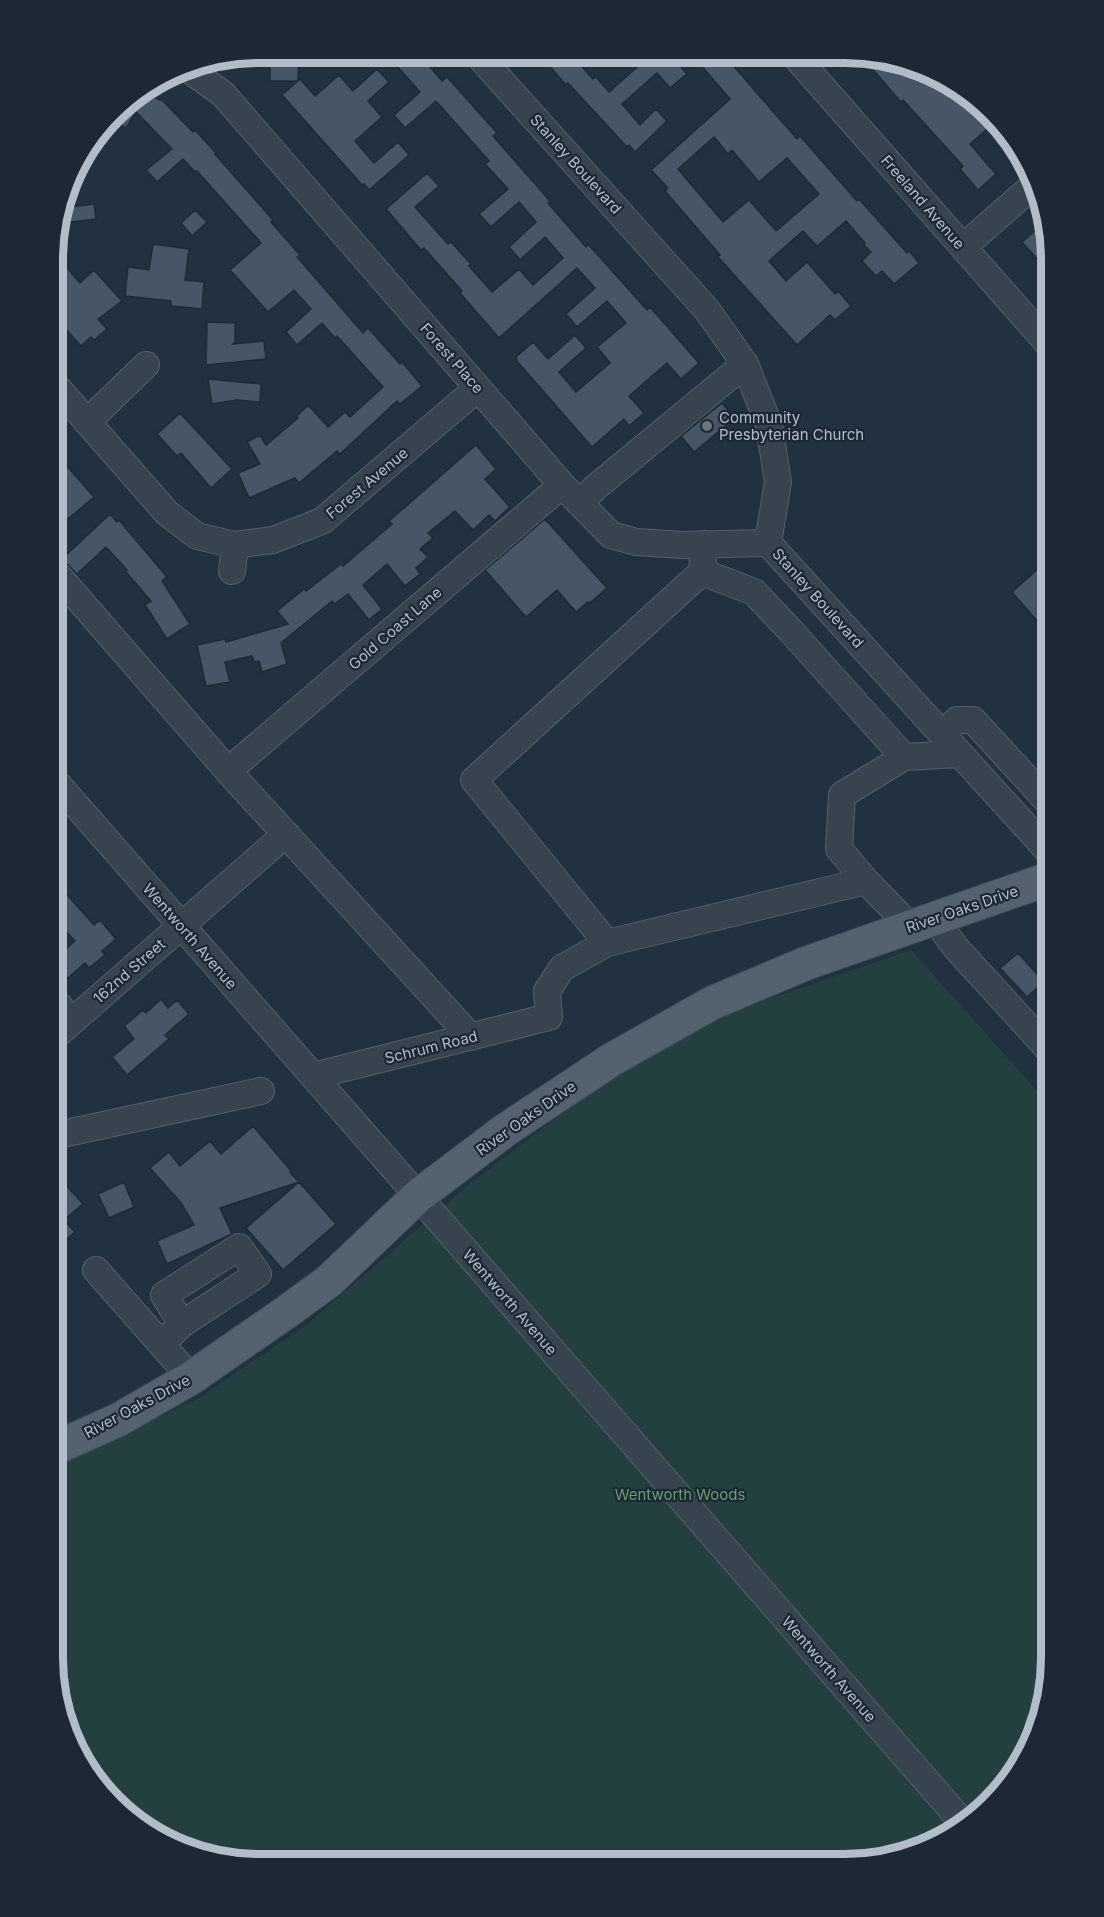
<svg xmlns="http://www.w3.org/2000/svg" width="1104" height="1917" viewBox="0 0 1104 1917" font-family="Inter,sans-serif">
	<style>
		.green { fill: #243f40 }
		.building { fill: #465666; stroke: #1e2a36; stroke-width: 1.5; fill-rule: evenodd }
		.lines { fill: none; stroke-linecap: round; stroke-linejoin: round }
		.minor-casing { stroke: #55606d; stroke-width: 28 }
		.major-casing { stroke: #404c58; stroke-width: 35 }
		.minor { stroke: #37434f; stroke-width: 26 }
		.major { stroke: #54626f; stroke-width: 33 }
		.worship-dot { fill: #6b7280; stroke: #1c2834; stroke-width: 2 }
		.labels { text-anchor: middle; dominant-baseline: central; stroke-width: 4.5; stroke-linejoin: round; paint-order: stroke }
		.street-label { font-size: 15px; fill: #b3bdca; stroke: #1c2834 }
		.poi-label { font-size: 15px; fill: #b3bdca; stroke: #1c2834; text-anchor: start }
		.park-label { font-size: 15px; fill: #689d70; stroke: #1c2834 }
		.rim { fill: none; stroke: #b3bdca; stroke-width: 8 }
	</style>
	<rect width="100%" height="100%" fill="#22313f"/>
	<path class="green" d="M911 950 1051 1106V1672L1036 1737 1009 1784 960 1830 912 1853 845 1864 231 1863 168 1843 123 1814 64 1725 53 1658V1468L199 1398 306 1325 472 1182 611 1076 733 1011Z"/>
	<path class="building" d="M270 53H299L298 81H270Z
		M406 53H418L442 81 447 77 497 133 493 136 550 201 548 203 586 247 588 244 647 310 650 307 699 363 681 379 667 363 629 396 644 413 629 426 624 419 592 447 516 360 517 359 516 357 533 342 548 359 575 335 586 348 559 372 576 392 610 363 597 347 626 323 607 301 577 327 566 314 595 288 577 268 499 338 460 293 462 291 424 248 421 250 386 209 427 173 439 186 415 207 448 244 451 242 471 264 469 266 492 292 519 269 533 285 563 258 545 237 520 260 509 247 536 222 519 202 491 227 479 214 508 189 485 164 489 161 436 101 405 128 394 115 420 92 395 64Z
		M554 54H571L593 79 596 77 609 92 651 55H671L687 74 670 88 657 73 622 104 640 125 656 109 667 121 635 152 629 145 627 147 568 83 566 85 546 62Z
		M692 55H724L797 139 800 136 857 201 859 199 907 253 909 251 919 263 894 284 882 271 876 276 862 261 871 252 864 245 865 243 846 221 817 246 803 231 769 261 786 281 807 262 835 294 838 291 851 306 835 320 830 315 797 345 718 257 720 255 665 191 668 188 651 170 730 99ZM714 137 728 154 732 150 759 182 787 158 819 194 776 231 749 200 723 222 678 169Z
		M861 56H885L981 103 994 123 970 144 996 174 978 190 960 169 963 166 903 100 901 102Z
		M377 69 389 82 368 101 382 117 355 141 374 163 398 142 409 155 369 190 364 184 362 185 282 95 300 79 315 96 339 75 353 91Z
		M151 86 147 93 160 100 161 99 193 132 195 130 216 153 215 154 273 220 271 222 300 255 297 257 363 333 368 328 400 364 402 362 422 386 400 404 397 401 340 454 337 451 299 483 295 478 249 498 238 473 260 464 247 442 260 435 266 445 298 418 297 416 308 405 328 427 345 412 350 417 383 387 337 336 335 338 322 323 297 345 286 332 311 309 294 290 268 312 230 270 261 243 197 171 195 172 183 159 157 182 146 170 172 149 136 112 126 128 111 118 122 104Z
		M94 204 96 219 57 224 62 208Z
		M195 210 207 222 192 236 181 223Z
		M1045 222 1052 259V275L1022 242Z
		M153 244 189 249 185 280 204 282 202 309 171 306V301L125 296 128 267 149 270Z
		M54 253 80 283 94 270 122 301 98 319 107 329 94 340 91 337 81 346 64 327 65 325 54 313Z
		M207 322 235 323V342L233 344 264 341 266 359 206 365Z
		M208 379 261 384 260 402 237 400 212 404Z
		M722 403 735 418 694 452 681 436Z
		M180 413 232 469 211 488 181 453 177 456 157 434Z
		M476 445 496 469 485 479 510 507 495 521 489 515 473 530 455 511 428 533 433 538 420 549 428 557 416 568 420 574 405 586 387 564 363 585 382 609 369 620 348 594 334 604 332 601 281 643 287 664 262 672 259 661 254 662 252 656 225 662 230 682 206 686 197 645 225 639 226 642 288 624 277 611 304 589 306 591 341 564 343 566 392 524 389 521Z
		M54 451 94 497 54 531Z
		M110 514 117 522 119 520 167 577 162 581 190 624 167 639 145 605 151 601 126 572 127 570 106 547 77 574 62 559Z
		M545 519 607 588 590 603 588 602 576 612 557 590 526 617 485 570Z
		M1051 557V637L1012 592Z
		M53 879 94 925 100 920 116 939 102 951 105 955 89 968 85 963 68 978 53 960 75 941 53 917Z
		M1018 953 1044 982 1027 997 1000 968Z
		M161 999 168 1008 177 1000 189 1014 165 1035 169 1039 127 1075 112 1057 134 1039 124 1026 143 1010 146 1013Z
		M253 1126 291 1171 290 1172 299 1182 220 1208 232 1234 167 1264 157 1241 194 1225 181 1203 150 1168 169 1152 180 1166 210 1141 221 1154Z
		M124 1182 134 1207 109 1218 98 1194Z
		M299 1182 336 1224 283 1270 246 1228Z
		M66 1185 83 1204 64 1220 75 1232 53 1251V1196Z"/>
	<g class="lines">
		<g class="minor-casing">
			<path id="minor" d="M477 54 707 310 745 364 769 425 778 482 768 543 1051 854
				M795 56 1051 347
				M185 67 223 94 562 485 611 535 636 542 682 545 768 543
				M963 247 1035 184
				M54 384 167 513 197 536 235 545 273 540 322 521 478 388
				M87 422 146 365
				M579 503 596 487 745 364
				M704 544 702 572 474 780 607 943 866 881 911 927
				M54 571 228 771 471 1037
				M232 571 235 545
				M702 572 754 592 790 630 904 757 960 754
				M942 734 957 720H973L1051 805
				M228 771 562 485
				M54 780 418 1196 965 1825
				M866 881 839 849 842 795 904 757
				M934 918 956 948 1051 1052
				M53 999 72 1021
				M53 1038 286 834
				M313 1076 549 1017 547 991 562 968 609 942
				M53 1136 261 1091
				M96 1270 191 1378
				M161 1344 182 1324 258 1274 239 1247 164 1295 182 1324"/>
		</g>
		<g class="major-casing">
			<path id="major" d="M53 1449 118 1420 191 1378 285 1313 329 1281 418 1196 504 1131 611 1060 712 1003 807 963 1051 878"/>
		</g>
		<use href="#minor" class="minor"/>
		<use href="#major" class="major"/>
	</g>
	<circle class="worship-dot" cx="707" cy="426" r="6"/>
	<g class="labels">
		<g class="street-label">
			<text transform="translate(576 164) rotate(48)">Stanley Boulevard</text>
			<text transform="translate(923 202) rotate(49)">Freeland Avenue</text>
			<text transform="translate(452 358) rotate(49)">Forest Place</text>
			<text transform="translate(367 483) rotate(-40)">Forest Avenue</text>
			<text transform="translate(818 598) rotate(48)">Stanley Boulevard</text>
			<text transform="translate(395 628) rotate(-41)">Gold Coast Lane</text>
			<text transform="translate(962 909) rotate(-19)">River Oaks Drive</text>
			<text transform="translate(190 936) rotate(49)">Wentworth Avenue</text>
			<text transform="translate(129 971) rotate(-41)">162nd Street</text>
			<text transform="translate(431 1047) rotate(-14)">Schrum Road</text>
			<text transform="translate(526 1118) rotate(-35)">River Oaks Drive</text>
			<text transform="translate(510 1302) rotate(49)">Wentworth Avenue</text>
			<text transform="translate(137 1406) rotate(-28)">River Oaks Drive</text>
			<text transform="translate(829 1669) rotate(49)">Wentworth Avenue</text>
		</g>
		<g class="poi-label">
			<text x="719" y="417">Community<tspan x="719" dy="17">Presbyterian Church</tspan></text>
		</g>
		<g class="park-label">
			<text x="680" y="1494">Wentworth Woods</text>
		</g>
	</g>
	<path d="M0 0H1104V1917H0ZM259 63H845A196 196 0 0 1 1041 259V1658A196 196 0 0 1 845 1854H259A196 196 0 0 1 63 1658V259A196 196 0 0 1 259 63Z" fill="#1c2834" fill-rule="evenodd"/>
	<path class="rim" d="M259 63H845A196 196 0 0 1 1041 259V1658A196 196 0 0 1 845 1854H259A196 196 0 0 1 63 1658V259A196 196 0 0 1 259 63Z"/>
</svg>
